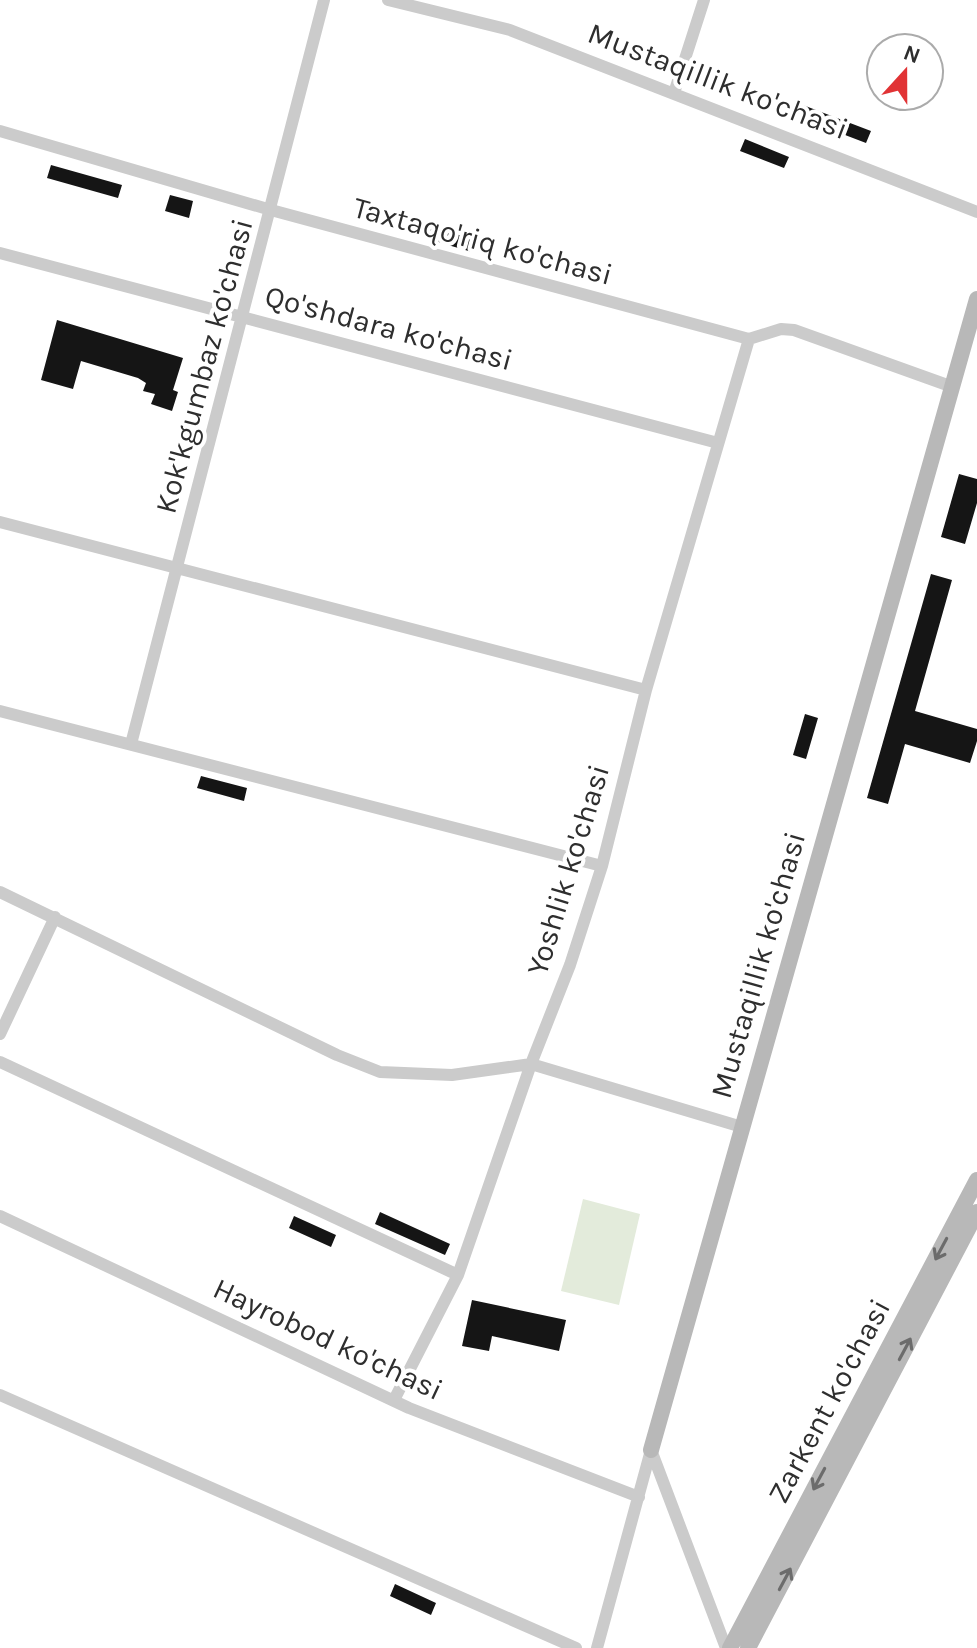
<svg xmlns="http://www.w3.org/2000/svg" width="977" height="1648" viewBox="0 0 977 1648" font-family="Karla,sans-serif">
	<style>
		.green { fill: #e3ebdb }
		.building { fill: #151515 }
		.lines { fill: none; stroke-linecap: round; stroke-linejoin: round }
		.minor { stroke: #cbcbcb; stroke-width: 12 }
		.secondary { stroke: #b8b8b8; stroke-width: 16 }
		.oneway { stroke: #6c6c6c }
		.labels { text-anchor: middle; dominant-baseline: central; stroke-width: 8; stroke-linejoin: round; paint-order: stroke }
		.street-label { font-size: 30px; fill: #2e2e2e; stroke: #fff }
	</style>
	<rect width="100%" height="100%" fill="#fff"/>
	<path class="green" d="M583 1199 640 1214 619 1305 561 1291Z"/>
	<path class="building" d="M795 102 871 131 866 143 790 114Z
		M745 139 789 157 784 168 740 151Z
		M51 165 122 185 118 198 47 178Z
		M170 195 193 201 189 218 165 211Z
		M428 225 476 239 472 252 424 238Z
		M57 320 183 358 173 390 178 392 172 411 151 404 155 394 143 391 146 383 138 378 81 361 73 389 41 380Z
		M959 474 977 479V503L965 544 941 537Z
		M931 574 952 580 915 711 977 729V741L970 763 905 744 888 804 867 798Z
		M805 714 818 718 806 759 793 755Z
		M201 776 247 788 244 801 197 788Z
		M380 1212 450 1244 445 1255 375 1224Z
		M294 1216 336 1235 331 1247 289 1228Z
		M472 1300 566 1320 559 1351 492 1336 489 1351 462 1346Z
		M395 1584 436 1603 431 1615 390 1596Z"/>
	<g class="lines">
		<path class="minor" d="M388 0 510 30 977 212
			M674 93 704 0
			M0 131 271 210 749 339 781 329 794 330 950 386
			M0 253 718 443
			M0 522 646 690
			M0 711 602 866
			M131 744 324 0
			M0 892 337 1055 380 1072 452 1075 531 1064 742 1127
			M0 1034 55 917
			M0 1062 458 1275
			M0 1216 409 1408 639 1497
			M0 1395 576 1648
			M394 1400 458 1275 531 1064 570 965 602 866 646 690 749 339
			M651 1450 726 1648
			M597 1648 651 1450"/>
		<path class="secondary" d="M651 1450 977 299
			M730 1648 977 1180
			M748 1648 977 1212"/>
	</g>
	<defs><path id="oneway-shaft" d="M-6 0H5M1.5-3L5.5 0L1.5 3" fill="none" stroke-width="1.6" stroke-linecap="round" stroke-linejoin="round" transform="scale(2)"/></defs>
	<g class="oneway">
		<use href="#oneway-shaft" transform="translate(941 1249) rotate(118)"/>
		<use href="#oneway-shaft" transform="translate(905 1349) rotate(-62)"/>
		<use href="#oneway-shaft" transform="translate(819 1479) rotate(118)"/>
		<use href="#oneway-shaft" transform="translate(785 1579) rotate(-62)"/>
	</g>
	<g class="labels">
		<g class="street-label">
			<text transform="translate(718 81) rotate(21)">Mustaqillik ko'chasi</text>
			<text transform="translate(483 241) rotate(15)">Taxtaqo'riq ko'chasi</text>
			<text transform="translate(389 328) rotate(15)">Qo'shdara ko'chasi</text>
			<text transform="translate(204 366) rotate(-75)">Kok'kgumbaz ko'chasi</text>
			<text transform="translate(568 870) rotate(-73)">Yoshlik ko'chasi</text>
			<text transform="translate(758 965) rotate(-74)">Mustaqillik ko'chasi</text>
			<text transform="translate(328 1339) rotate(25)">Hayrobod ko'chasi</text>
			<text transform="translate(829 1401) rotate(-62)">Zarkent ko'chasi</text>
		</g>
	</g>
	<g transform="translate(905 72) rotate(21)"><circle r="38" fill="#ffffff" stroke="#ababab" stroke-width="2"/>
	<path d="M0-6L14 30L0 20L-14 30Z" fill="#e13335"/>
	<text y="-12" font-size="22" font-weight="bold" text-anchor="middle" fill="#2e2e2e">N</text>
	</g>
</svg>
